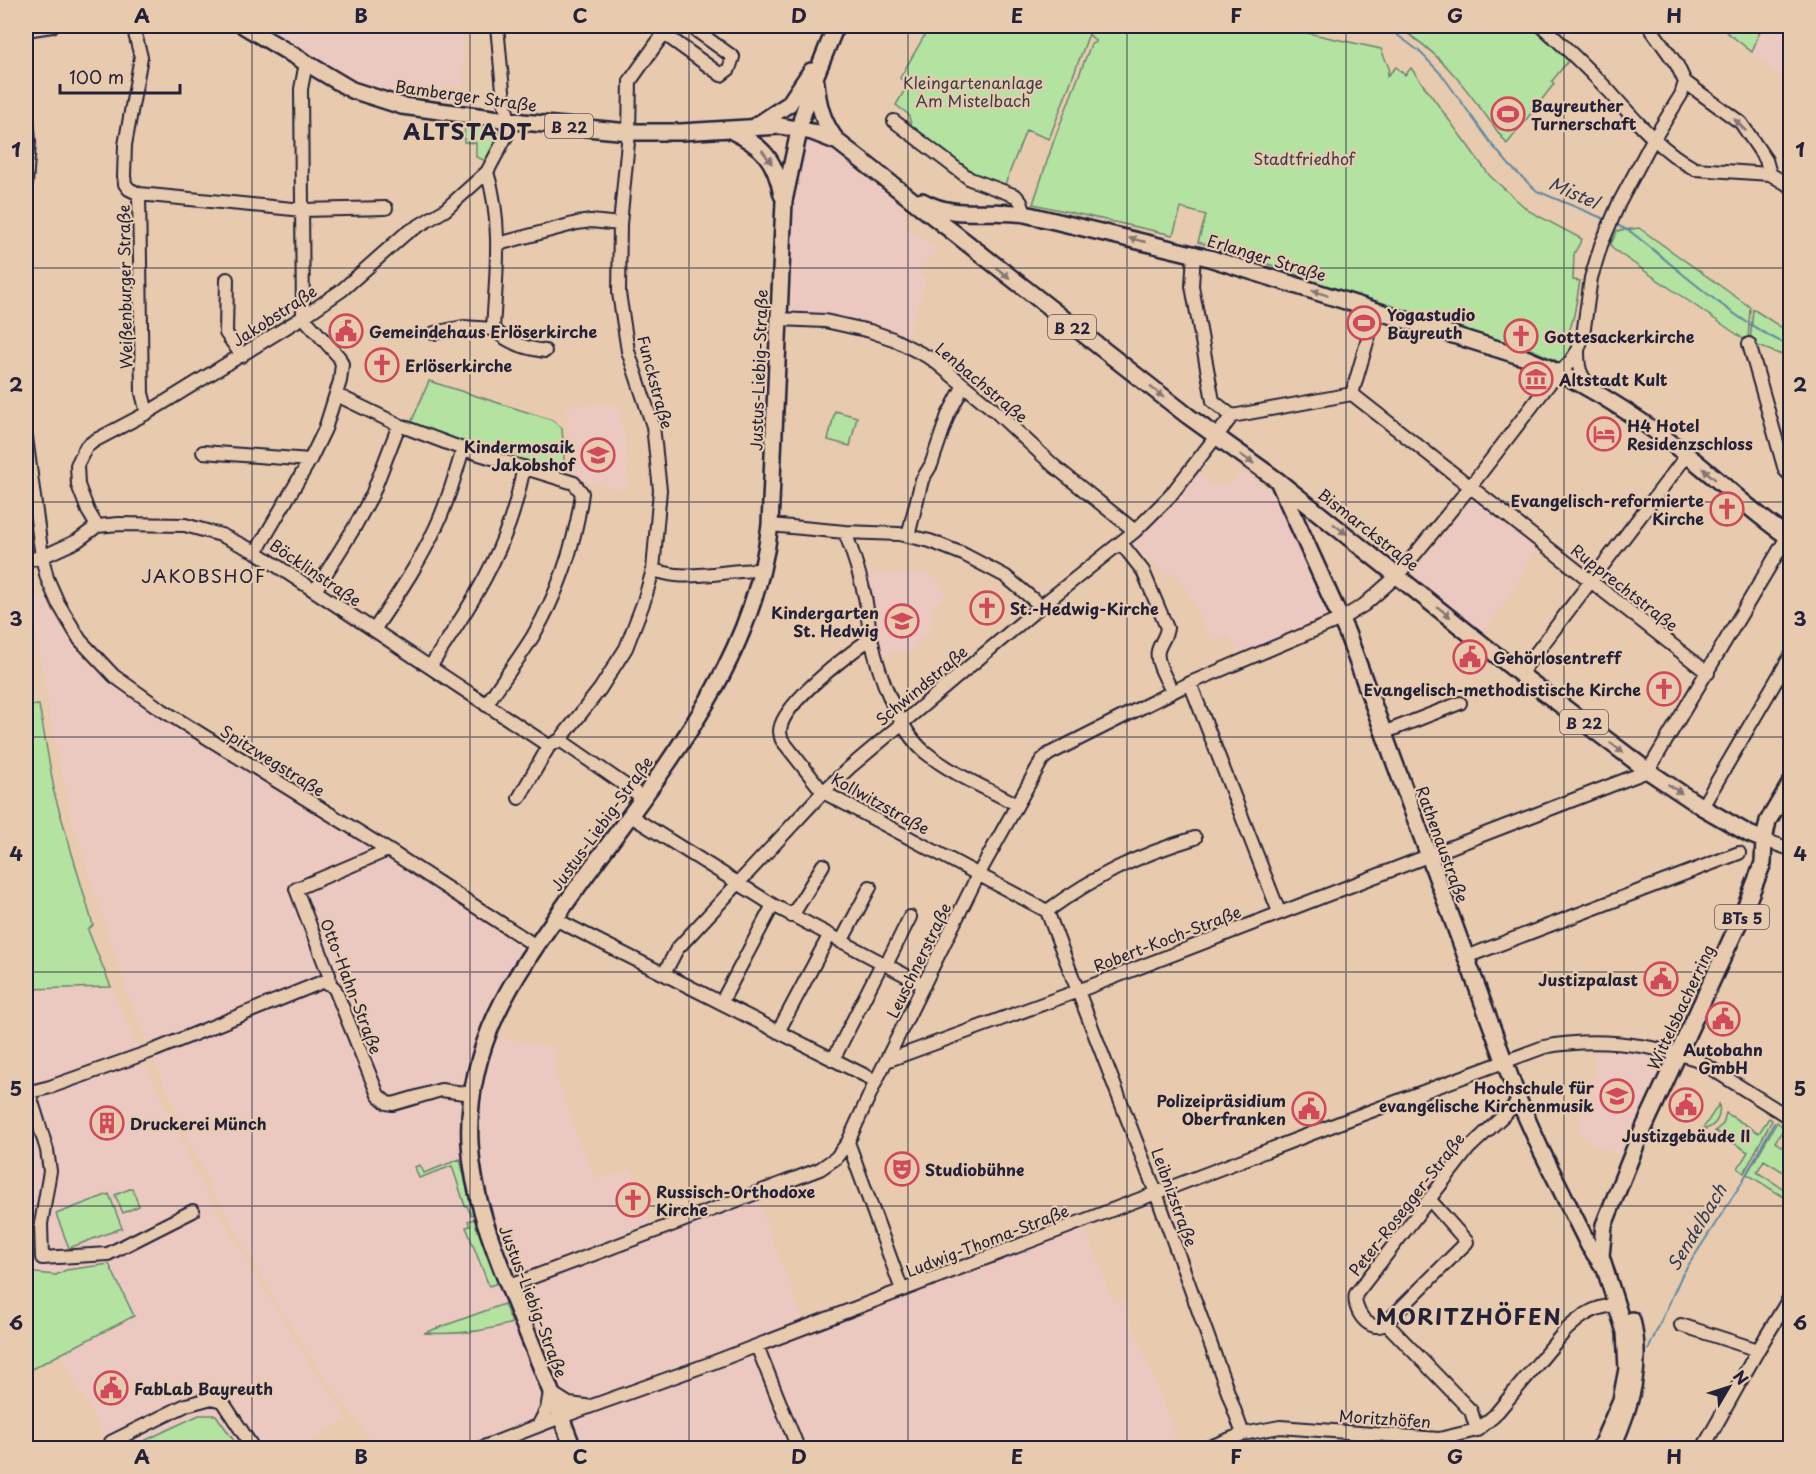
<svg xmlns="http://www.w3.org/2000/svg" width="1816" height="1474" viewBox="0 0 1816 1474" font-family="'Playpen Sans',sans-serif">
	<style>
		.built { fill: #ecc9c0 }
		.green { fill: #b3e2a1; stroke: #6a826e; stroke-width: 1.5 }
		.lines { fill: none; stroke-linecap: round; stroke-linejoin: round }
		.stream { stroke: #608ba4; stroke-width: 2 }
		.minor-casing { stroke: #22223b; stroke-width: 16 }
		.major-casing { stroke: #22223b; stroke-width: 20 }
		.minor { stroke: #e8cbaf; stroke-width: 12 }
		.major { stroke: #e8cbaf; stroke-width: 15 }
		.oneway { fill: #857675 }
		.grid { fill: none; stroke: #22223b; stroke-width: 1.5; stroke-opacity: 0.55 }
		.labels { text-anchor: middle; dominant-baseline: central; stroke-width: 4.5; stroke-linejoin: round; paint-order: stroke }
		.shield { fill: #e8cbaf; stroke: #5d555e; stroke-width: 1.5 }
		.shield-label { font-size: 15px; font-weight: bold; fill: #22223b }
		.park-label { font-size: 16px; fill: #383f4a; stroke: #e8cbaf }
		.street-label { font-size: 16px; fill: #22223b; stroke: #e8cbaf }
		.poi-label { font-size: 16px; font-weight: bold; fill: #22223b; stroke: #e8cbaf; text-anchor: start }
		.water-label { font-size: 18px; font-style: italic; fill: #313c55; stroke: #e8cbaf }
		.neighbourhood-label { font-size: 18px; letter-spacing: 1.5px; fill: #22223b; stroke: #e8cbaf }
		.district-label { font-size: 22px; font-weight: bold; letter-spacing: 1.5px; fill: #22223b; stroke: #e8cbaf }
		.neatline { fill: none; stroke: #22223b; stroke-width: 2 }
		.grid-label { font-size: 20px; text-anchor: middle; font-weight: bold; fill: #22223b }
	</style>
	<rect width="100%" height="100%" fill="#e8cbaf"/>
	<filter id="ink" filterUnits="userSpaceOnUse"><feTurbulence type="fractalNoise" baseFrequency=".0167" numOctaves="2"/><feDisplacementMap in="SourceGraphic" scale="12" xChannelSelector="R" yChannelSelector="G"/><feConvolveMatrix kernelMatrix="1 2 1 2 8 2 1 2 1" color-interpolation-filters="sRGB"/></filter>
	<g filter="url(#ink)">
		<path class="built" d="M258 26H462L463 88 446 85 445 109 375 96 255 30Z
			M1719 26H1777L1784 29 1790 35V83Z
			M799 137 824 142 839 148 910 202 904 209 906 227 936 250 917 272 926 280 907 338 834 316 784 313 789 199Z
			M617 405 625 439 628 488H614L576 479 571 471 567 406Z
			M1193 470 1211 485 1231 484 1242 471 1284 502 1335 617 1241 656 1229 635 1213 642 1178 571 1165 576 1160 568 1126 542Z
			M1476 494 1537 541 1518 581 1483 633 1411 576Z
			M869 572 924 575 928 573 947 590 930 612 931 630 917 641 912 652 880 654 863 575Z
			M32 591 40 601 50 591 51 609 62 629 82 657 109 683 232 763 384 856 523 948 501 985 479 1034 554 1047 555 1074 579 1142 597 1180 631 1171 651 1226 752 1187 803 1319 1079 1212 1113 1304 1123 1301 1176 1437 1167 1440 1170 1448H377L318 1367 281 1310 211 1187 155 1063 126 988 71 816 50 716 33 612Z
			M1790 817V839L1779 832Z
			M111 987 146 1067 205 1191 251 1269 314 1370 347 1419 296 1448H239L216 1415H199L127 1448H111L60 1354 133 1316 109 1265 66 1270 56 1275 26 1273V989Z
			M1595 1051H1645L1653 1054 1660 1059 1661 1064 1620 1155 1582 1138 1579 1121 1595 1071Z"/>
		<path class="green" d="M930 26H1276L1381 49 1389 68 1387 76 1396 67 1405 75 1411 68 1490 176 1529 211 1582 239 1574 254 1573 280 1580 281 1574 315 1567 340 1573 344 1563 364 1533 350 1387 310 1277 267 1198 242 1206 215 1181 208 1173 235 1033 204 1054 140 1091 44 1096 42 1089 34 1049 139 1026 130 1004 187 973 174 913 130 908 114 896 105 907 86 900 78Z
			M1395 26H1530L1569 60 1552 81 1554 84 1507 144C1473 99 1445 53 1395 26Z
			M1719 26H1762L1752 52Z
			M465 120 496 123C505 137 495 149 489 162L476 157V143L464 142Z
			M1639 228 1750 307 1748 342 1613 249 1611 244 1617 231Z
			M1753 309 1790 333V358L1750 343Z
			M429 381 552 420 562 428 565 475 408 430Z
			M835 411 857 417 850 446 828 440Z
			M39 705 54 789H53L93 925 88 930 111 987 26 989V706Z
			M1719 1104C1721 1118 1715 1127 1702 1130Z
			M1726 1113 1759 1133 1769 1118 1772 1120 1744 1173 1738 1168 1748 1152 1715 1131 1723 1124Z
			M1777 1122 1784 1128 1775 1142 1790 1152V1176L1764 1160 1757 1172 1790 1193V1201L1747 1174Z
			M460 1159 473 1214 471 1215 467 1206H465L452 1166 419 1178 415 1167 420 1165 424 1173Z
			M132 1188 139 1206 123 1213 115 1195Z
			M109 1194 122 1228 69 1248 56 1214Z
			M474 1219 498 1283 489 1286 466 1227 470 1226 468 1221Z
			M109 1264 134 1316 26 1372V1272L56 1275 66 1270Z
			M504 1304 512 1323C483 1332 455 1335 424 1333Z
			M199 1415H216L239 1448H129Z
			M1249 1438 1252 1439V1448H1223Z"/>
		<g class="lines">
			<path class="stream" d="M1380 26 1392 31 1419 51 1442 75 1493 146 1511 167 1537 191 1607 220
				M1615 224 1631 232C1680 270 1733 321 1790 346
				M1648 1350 1682 1275 1741 1184 1774 1123"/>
			<g class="minor-casing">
				<path id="minor" d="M133 26 141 57 125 145 124 176 125 184 129 189 139 194 303 210 386 208
					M1542 26C1565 47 1588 69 1609 91 1636 121 1660 150 1695 169L1770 174 1790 186
					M1649 26 1677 65 1685 82 1741 123 1766 160 1770 174
					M26 30 52 26
					M663 33 721 75 729 69 733 57 690 26
					M26 103 29 142 26 184
					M894 121 970 179 1016 196 1021 202 1025 214
					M487 172C503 222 496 277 493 329 509 343 524 348 545 351
					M139 194 142 393 147 413
					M498 244 577 223 591 221 620 224
					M1194 253 1192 286 1213 401 1232 416
					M227 279 226 333 242 356
					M779 319 825 321 870 331 893 339 932 359 994 410 1054 466 1135 531
					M434 333 463 327 493 329
					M1749 344 1785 470 1790 475
					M1578 351C1578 366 1579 376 1591 386
					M1352 394 1376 311
					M337 395 399 425 463 449 574 483 582 493C575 544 559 592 533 636 519 659 501 682 486 705
					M26 437 42 557 47 578 58 603 80 640 114 676 159 708 393 853 536 946
					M203 452 310 460
					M770 525 845 532 899 534 930 541 963 554 1005 576 1041 606
					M97 526 88 511 78 485 77 465 86 447 94 441 147 413 303 317 342 290 405 234 445 210 487 172 508 133 509 120 504 101 497 26
					M845 532C853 553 860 575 865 597 868 611 868 625 871 638 878 672 898 730 925 752 952 774 986 788 1016 804
					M908 536 922 480 931 465 948 415 964 385
					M1121 543 1143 571 1167 628C1166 637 1160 643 1158 651 1155 663 1168 681 1172 692
					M256 552 310 460 325 429 340 381 342 364 339 357 303 317 301 89 306 63
					M26 560 42 557 77 541 97 526 119 524 185 525 221 535 256 552 549 746
					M653 570C660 572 668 574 676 575 705 578 734 569 763 570
					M315 591 354 528 372 495 399 425
					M374 630C396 597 419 564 436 527 448 502 455 475 463 449
					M871 638C849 654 781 704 780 731 780 732 781 739 782 740L823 792 1047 911 1156 1193 1243 1434
					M430 667C457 625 487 582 505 534 514 513 519 490 524 467
					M1520 674 1687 455
					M1190 683 1279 912
					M1383 733 1460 703
					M560 740 600 689 626 648 644 601 653 570 660 490 653 426 628 351 619 293 620 224 629 132 630 81 669 26
					M519 798 549 746 560 740 642 797
					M1702 807 1790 657
					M629 815 773 905 924 985
					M1764 840 1790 849
					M388 850 296 889 329 975 330 984 335 989 378 1095 387 1103 393 1104 441 1090 472 1094
					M1047 911C1095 876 1138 855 1195 838
					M792 916 823 865
					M555 919 876 1081
					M841 942 870 887
					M1466 957 1739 853
					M886 965 910 917
					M664 974 677 949 823 792 849 768 1041 606 1135 531 1170 496 1232 416 1352 394 1708 673
					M721 1003 773 905
					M778 1032 829 936
					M833 1060 882 963
					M886 1061 1078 991 1648 771 1790 532
					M29 1092 47 1150 50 1171 41 1224 42 1258 108 1254 193 1211
					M26 1093 50 1087 155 1050 322 982 330 984
					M848 1142 902 1290
					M1429 1199 1467 1242 1386 1323C1369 1335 1352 1309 1356 1294L1468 1149 1519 1101
					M509 1286 799 1177 820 1169 836 1158 848 1142 876 1081 978 875 1042 760 1049 754 1190 683 1341 619 1364 605 1398 575 1470 487 1549 384 1570 362 1578 350 1583 335 1591 278 1601 245 1619 203 1650 145 1681 95 1685 82
					M1386 1323 1471 1411 1477 1430
					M1681 1325 1758 1350
					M757 1346 798 1448
					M550 1392 569 1404 586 1406
					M538 1426 547 1409 550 1392
					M111 1442 186 1405 212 1398 222 1401 253 1448
					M481 1448 561 1417 709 1364 1347 1120 1544 1047C1595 1037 1647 1044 1696 1059L1790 1118
					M1207 1448 1243 1434 1280 1427 1439 1439 1477 1430 1494 1416 1565 1331C1581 1316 1593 1307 1615 1305
					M1703 1448 1758 1350 1790 1297"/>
			</g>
			<g class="major-casing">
				<path id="major" d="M244 26 352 90 402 106 523 122 629 132H681L781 126 812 132 838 142 1188 416 1277 480 1520 674 1648 771 1702 807 1749 834 1764 840
					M816 82C818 105 823 124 838 142
					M757 125 789 104 811 71
					M730 130C763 146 775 159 782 195
					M922 201C956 220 988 208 1025 214L1209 258 1523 357C1582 380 1637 416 1687 455 1722 482 1753 514 1790 538
					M1279 483 1347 633 1519 1101 1541 1150 1589 1246 1603 1266
					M573 1448C556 1404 538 1359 520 1315 498 1259 473 1203 470 1143 465 1040 518 971 574 892 655 778 753 670 770 525L784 201 802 117 816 75 836 26
					M1600 1448 1621 1400 1627 1369 1625 1332 1601 1256 1604 1225 1636 1145 1741 918 1763 863 1764 840 1768 821 1790 784
					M1612 1448C1631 1406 1643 1366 1632 1320"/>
			</g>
			<use href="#minor" class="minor"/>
			<use href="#major" class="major"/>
		</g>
		<defs><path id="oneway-solid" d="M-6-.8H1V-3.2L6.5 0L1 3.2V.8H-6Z" transform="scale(1.5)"/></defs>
		<g class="oneway">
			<use href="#oneway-solid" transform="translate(1740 125) rotate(-135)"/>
			<use href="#oneway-solid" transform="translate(767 157) rotate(54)"/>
			<use href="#oneway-solid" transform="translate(1137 240) rotate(-167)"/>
			<use href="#oneway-solid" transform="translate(1003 273) rotate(38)"/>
			<use href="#oneway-solid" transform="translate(1320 293) rotate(-162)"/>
			<use href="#oneway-solid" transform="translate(1157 392) rotate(38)"/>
			<use href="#oneway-solid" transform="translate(1247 459) rotate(35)"/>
			<use href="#oneway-solid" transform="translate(1709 474) rotate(-139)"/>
			<use href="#oneway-solid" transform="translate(1340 529) rotate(38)"/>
			<use href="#oneway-solid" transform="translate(1444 612) rotate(39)"/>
			<use href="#oneway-solid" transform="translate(1617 748) rotate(37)"/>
			<use href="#oneway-solid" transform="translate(1675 789) rotate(33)"/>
		</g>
	</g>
	<path class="grid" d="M252 26V1448M470 26V1448M689 26V1448M908 26V1448M1127 26V1448M1346 26V1448M1564 26V1448M26 268H1790M26 502H1790M26 737H1790M26 972H1790M26 1206H1790"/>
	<defs>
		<g id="stadium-ring" transform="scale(1.725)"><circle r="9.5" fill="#e8cbaf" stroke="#d1495b" stroke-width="1.5"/><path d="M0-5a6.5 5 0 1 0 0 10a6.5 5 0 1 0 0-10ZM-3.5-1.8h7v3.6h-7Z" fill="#d1495b"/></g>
		<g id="civic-ring" transform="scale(1.725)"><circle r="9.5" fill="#e8cbaf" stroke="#d1495b" stroke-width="1.5"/><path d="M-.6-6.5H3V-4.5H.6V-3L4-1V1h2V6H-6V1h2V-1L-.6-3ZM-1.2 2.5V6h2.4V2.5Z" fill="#d1495b"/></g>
		<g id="church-ring" transform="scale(1.725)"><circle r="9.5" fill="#e8cbaf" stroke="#d1495b" stroke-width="1.5"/><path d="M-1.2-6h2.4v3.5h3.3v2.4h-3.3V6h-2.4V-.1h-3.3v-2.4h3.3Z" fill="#d1495b"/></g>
		<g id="museum-ring" transform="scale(1.725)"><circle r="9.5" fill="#e8cbaf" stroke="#d1495b" stroke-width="1.5"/><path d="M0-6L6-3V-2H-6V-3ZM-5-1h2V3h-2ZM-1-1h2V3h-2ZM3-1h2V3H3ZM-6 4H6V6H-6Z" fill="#d1495b"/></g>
		<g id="hotel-ring" transform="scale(1.725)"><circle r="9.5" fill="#e8cbaf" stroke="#d1495b" stroke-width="1.5"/><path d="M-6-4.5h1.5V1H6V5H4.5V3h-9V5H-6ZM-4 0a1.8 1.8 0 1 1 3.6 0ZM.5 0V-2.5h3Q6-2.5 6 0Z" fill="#d1495b"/></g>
		<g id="school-ring" transform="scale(1.725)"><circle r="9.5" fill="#e8cbaf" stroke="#d1495b" stroke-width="1.5"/><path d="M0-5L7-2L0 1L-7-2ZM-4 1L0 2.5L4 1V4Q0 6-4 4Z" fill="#d1495b"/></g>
		<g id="university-ring" transform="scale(1.725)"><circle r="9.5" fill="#e8cbaf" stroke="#d1495b" stroke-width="1.5"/><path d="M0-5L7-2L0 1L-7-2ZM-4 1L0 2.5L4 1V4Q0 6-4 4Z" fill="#d1495b"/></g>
		<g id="building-ring" transform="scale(1.725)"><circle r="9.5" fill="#e8cbaf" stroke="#d1495b" stroke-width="1.5"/><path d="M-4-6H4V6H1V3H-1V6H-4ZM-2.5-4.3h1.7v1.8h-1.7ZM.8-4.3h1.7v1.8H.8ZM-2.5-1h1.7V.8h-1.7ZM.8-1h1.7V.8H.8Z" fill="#d1495b"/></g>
		<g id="theatre-ring" transform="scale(1.725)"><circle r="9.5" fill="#e8cbaf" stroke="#d1495b" stroke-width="1.5"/><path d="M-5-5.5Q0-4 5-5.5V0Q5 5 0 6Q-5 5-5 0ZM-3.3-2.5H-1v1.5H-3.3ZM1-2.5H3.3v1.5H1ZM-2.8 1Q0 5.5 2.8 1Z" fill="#d1495b"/></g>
	</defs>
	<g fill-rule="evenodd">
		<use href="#stadium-ring" x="1508" y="114"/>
		<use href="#stadium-ring" x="1364" y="323"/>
		<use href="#civic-ring" x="346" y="331"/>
		<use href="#church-ring" x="1521" y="336"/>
		<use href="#church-ring" x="382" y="365"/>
		<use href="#museum-ring" x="1536" y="379"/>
		<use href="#hotel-ring" x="1604" y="434"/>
		<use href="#school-ring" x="598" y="455"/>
		<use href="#church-ring" x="1727" y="509"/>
		<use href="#church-ring" x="987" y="608"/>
		<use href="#school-ring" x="902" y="621"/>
		<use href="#civic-ring" x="1470" y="657"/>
		<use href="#church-ring" x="1664" y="689"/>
		<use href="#civic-ring" x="1661" y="979"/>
		<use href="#civic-ring" x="1723" y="1019"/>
		<use href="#university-ring" x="1617" y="1096"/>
		<use href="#civic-ring" x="1686" y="1105"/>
		<use href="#civic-ring" x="1309" y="1109"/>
		<use href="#building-ring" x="107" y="1123"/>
		<use href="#theatre-ring" x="902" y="1169"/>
		<use href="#church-ring" x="633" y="1200"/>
		<use href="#civic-ring" x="111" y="1388"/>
	</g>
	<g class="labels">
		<g class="shield">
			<rect x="545" y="114" width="48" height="24" rx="4.5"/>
			<rect x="1048" y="315" width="48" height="24" rx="4.5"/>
			<rect x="1560" y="710" width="48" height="24" rx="4.5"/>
			<rect x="1715" y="905" width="54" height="24" rx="4.5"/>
		</g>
		<g class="shield-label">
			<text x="569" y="126">B 22</text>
			<text x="1072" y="327">B 22</text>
			<text x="1584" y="722">B 22</text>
			<text x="1742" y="917">BTs 5</text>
		</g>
		<g class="park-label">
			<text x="973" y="82">Kleingartenanlage<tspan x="973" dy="18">Am Mistelbach</tspan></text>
			<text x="1304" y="158">Stadtfriedhof</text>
		</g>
		<g class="street-label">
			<text transform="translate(466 95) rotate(8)">Bamberger Straße</text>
			<text transform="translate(1267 257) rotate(17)">Erlanger Straße</text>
			<text transform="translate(124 287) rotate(-91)">Weißenburger Straße</text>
			<text transform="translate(274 315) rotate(-33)">Jakobstraße</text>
			<text transform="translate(758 370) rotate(-88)">Justus-Liebig-Straße</text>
			<text transform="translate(656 382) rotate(75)">Funckstraße</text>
			<text transform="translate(982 382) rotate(40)">Lenbachstraße</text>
			<text transform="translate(1369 529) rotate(38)">Bismarckstraße</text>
			<text transform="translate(316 572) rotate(34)">Böcklinstraße</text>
			<text transform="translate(1625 587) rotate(38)">Rupprechtstraße</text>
			<text transform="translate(921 685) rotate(-40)">Schwindstraße</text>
			<text transform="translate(273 760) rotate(32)">Spitzwegstraße</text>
			<text transform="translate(881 803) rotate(29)">Kollwitzstraße</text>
			<text transform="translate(601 823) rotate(-54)">Justus-Liebig-Straße</text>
			<text transform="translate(1443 844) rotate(70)">Rathenaustraße</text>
			<text transform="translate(1167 938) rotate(-21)">Robert-Koch-Straße</text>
			<text transform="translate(918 960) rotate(-64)">Leuschnerstraße</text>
			<text transform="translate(352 986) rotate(69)">Otto-Hahn-Straße</text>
			<text transform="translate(1680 1007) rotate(-65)">Wittelsbacherring</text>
			<text transform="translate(1175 1197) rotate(70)">Leibnizstraße</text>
			<text transform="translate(1406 1204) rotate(-52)">Peter-Rosegger-Straße</text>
			<text transform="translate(987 1240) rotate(-21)">Ludwig-Thoma-Straße</text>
			<text transform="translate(534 1301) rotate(69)">Justus-Liebig-Straße</text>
			<text transform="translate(1385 1418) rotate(4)">Moritzhöfen</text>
		</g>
		<g class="poi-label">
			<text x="1531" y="105">Bayreuther<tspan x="1531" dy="18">Turnerschaft</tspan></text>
			<text x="1387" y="314">Yogastudio<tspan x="1387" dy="18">Bayreuth</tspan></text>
			<text x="369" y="331">Gemeindehaus Erlöserkirche</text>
			<text x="1544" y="336">Gottesackerkirche</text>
			<text x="405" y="365">Erlöserkirche</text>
			<text x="1559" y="379">Altstadt Kult</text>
			<text x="1627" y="425">H4 Hotel<tspan x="1627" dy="18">Residenzschloss</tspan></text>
			<text x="575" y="446" text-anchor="end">Kindermosaik<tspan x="575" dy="18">Jakobshof</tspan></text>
			<text x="1704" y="500" text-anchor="end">Evangelisch-reformierte<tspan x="1704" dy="18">Kirche</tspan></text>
			<text x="1010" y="608">St.-Hedwig-Kirche</text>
			<text x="879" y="612" text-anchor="end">Kindergarten<tspan x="879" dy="18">St. Hedwig</tspan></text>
			<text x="1493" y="657">Gehörlosentreff</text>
			<text x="1641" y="689" text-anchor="end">Evangelisch-methodistische Kirche</text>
			<text x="1638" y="979" text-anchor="end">Justizpalast</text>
			<text x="1723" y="1049" text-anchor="middle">Autobahn<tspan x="1723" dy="18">GmbH</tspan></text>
			<text x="1594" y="1087" text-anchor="end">Hochschule für<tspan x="1594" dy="18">evangelische Kirchenmusik</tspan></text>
			<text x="1286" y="1100" text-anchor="end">Polizeipräsidium<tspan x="1286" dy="18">Oberfranken</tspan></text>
			<text x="130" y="1123">Druckerei Münch</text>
			<text x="1686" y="1135" text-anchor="middle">Justizgebäude II</text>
			<text x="925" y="1169">Studiobühne</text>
			<text x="656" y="1191">Russisch-Orthodoxe<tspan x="656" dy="18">Kirche</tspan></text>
			<text x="134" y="1388">FabLab Bayreuth</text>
		</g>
		<g class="water-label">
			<text transform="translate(1574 192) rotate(24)">Mistel</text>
			<text transform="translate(1696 1227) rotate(-59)">Sendelbach</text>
		</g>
		<g class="neighbourhood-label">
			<text x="204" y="575">JAKOBSHOF</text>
		</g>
		<g class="district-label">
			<text x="468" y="130">ALTSTADT</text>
			<text x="1469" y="1315">MORITZHÖFEN</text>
		</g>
	</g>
	<rect width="1816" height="1474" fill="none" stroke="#e8cbaf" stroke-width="66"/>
	<g transform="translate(1729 1387) rotate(51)" stroke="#e8cbaf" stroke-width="4.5" paint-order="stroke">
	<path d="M0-4.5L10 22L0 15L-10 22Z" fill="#22223b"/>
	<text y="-9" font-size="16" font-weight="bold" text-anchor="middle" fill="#22223b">N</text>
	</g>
	<path d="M60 84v9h120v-9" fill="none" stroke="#22223b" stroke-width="3"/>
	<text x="69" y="84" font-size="18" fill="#22223b" stroke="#e8cbaf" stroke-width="4.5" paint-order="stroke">100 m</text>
	<rect x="33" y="33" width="1750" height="1408" class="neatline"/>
	<g class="grid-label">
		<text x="142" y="23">A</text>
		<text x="361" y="23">B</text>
		<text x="580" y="23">C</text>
		<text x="799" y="23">D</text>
		<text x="1017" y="23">E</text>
		<text x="1236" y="23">F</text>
		<text x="1455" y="23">G</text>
		<text x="1674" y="23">H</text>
		<text x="16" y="157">1</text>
		<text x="1800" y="157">1</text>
		<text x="16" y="392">2</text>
		<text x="1800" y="392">2</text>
		<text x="16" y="626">3</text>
		<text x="1800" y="626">3</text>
		<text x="16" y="861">4</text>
		<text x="1800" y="861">4</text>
		<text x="16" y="1096">5</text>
		<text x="1800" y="1096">5</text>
		<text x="16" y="1330">6</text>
		<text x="1800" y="1330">6</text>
		<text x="142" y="1464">A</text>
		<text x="361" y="1464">B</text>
		<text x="580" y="1464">C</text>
		<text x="799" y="1464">D</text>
		<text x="1017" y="1464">E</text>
		<text x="1236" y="1464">F</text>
		<text x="1455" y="1464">G</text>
		<text x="1674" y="1464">H</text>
	</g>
</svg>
